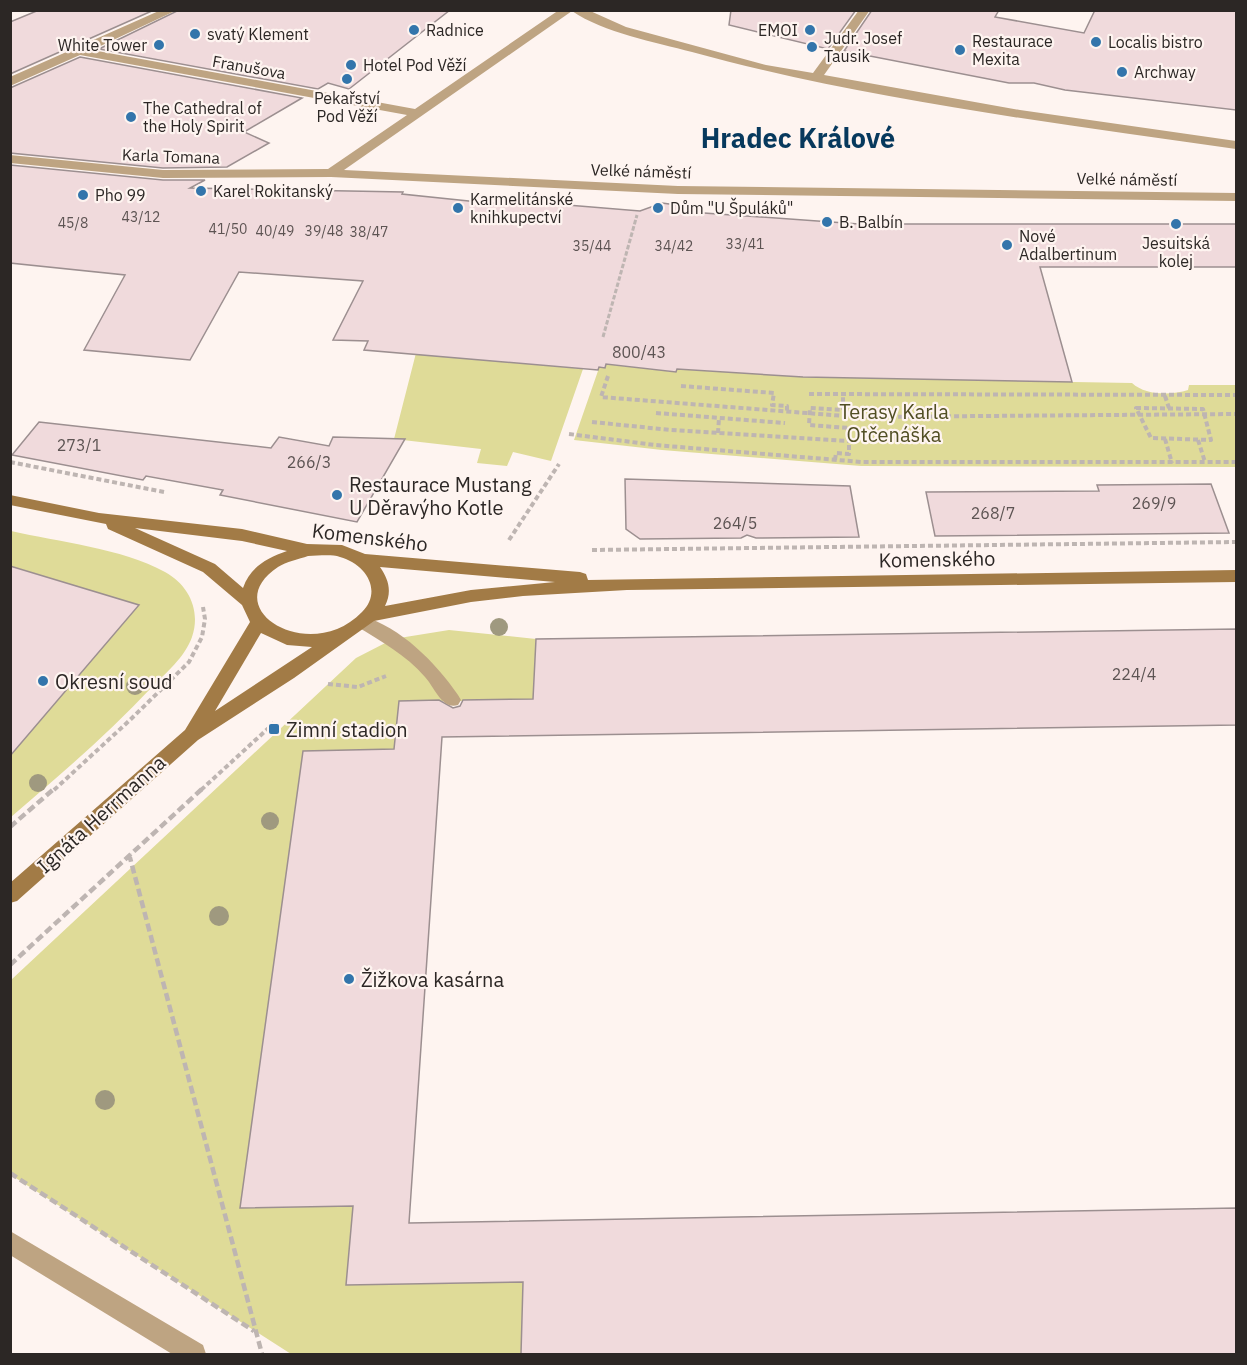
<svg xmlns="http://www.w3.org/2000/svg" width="1247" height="1365" viewBox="0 0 1247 1365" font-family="'IBM Plex Sans',sans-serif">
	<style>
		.green { fill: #dfdb98 }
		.building { fill: #f0dadc; stroke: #9c8f90; stroke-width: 1.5 }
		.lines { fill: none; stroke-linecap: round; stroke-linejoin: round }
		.path-far2 { stroke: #beb5b2; stroke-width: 3; stroke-dasharray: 4.5 2; stroke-linecap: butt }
		.path-far1 { stroke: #beb5b2; stroke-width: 4; stroke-dasharray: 5 3; stroke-linecap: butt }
		.path { stroke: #beb5b2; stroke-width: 4.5; stroke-dasharray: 8 4; stroke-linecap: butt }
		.lane { fill: #bea482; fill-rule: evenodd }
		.street { fill: #bea482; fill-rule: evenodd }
		.secondary { fill: #a27b46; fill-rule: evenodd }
		.tree { fill: #9f997f }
		.poi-dot { fill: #3375ab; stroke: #fef4f0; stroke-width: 2 }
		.labels { text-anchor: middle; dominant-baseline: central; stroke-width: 4.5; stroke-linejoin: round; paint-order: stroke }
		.far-number-label { font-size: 14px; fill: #5d5453 }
		.far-poi-label { font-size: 16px; fill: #2c2725; stroke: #fef4f0; text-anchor: start }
		.far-street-label { font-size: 16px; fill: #2c2725; stroke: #fef4f0 }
		.number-label { font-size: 16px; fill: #5d5453 }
		.park-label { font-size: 20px; fill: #514e23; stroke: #fef4f0 }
		.poi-label { font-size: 20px; fill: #2c2725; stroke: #fef4f0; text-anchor: start }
		.street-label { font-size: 20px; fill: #2c2725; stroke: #fef4f0 }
		.far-town-label { font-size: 27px; font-weight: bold; fill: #07395d; stroke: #fef4f0 }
	</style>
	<rect width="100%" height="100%" fill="#fef4f0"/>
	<path class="green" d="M416 353 583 369 551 461 513 452 507 466 477 463 481 449 394 439Z
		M606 364 675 372 677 369 804 377 1132 383C1146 396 1172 395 1188 390L1189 385H1236V467L861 466 662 450 574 440 599 368H605Z
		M11 531C59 542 121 548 165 572 189 585 201 611 192 637 185 657 166 673 152 687 108 734 60 775 11 817L10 756 138 605 11 566Z
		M449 630 536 639 533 701H399L398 739 240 1208 356 1206 347 1285 498 1282 523 1279 521 1354H291L11 1175V980L356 658 393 639Z"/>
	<path class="building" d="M39 10H154L10 74V22Z
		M179 10H450L349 89 328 83 318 89 99 49Z
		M731 10H856L828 49 729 25Z
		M872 10H999L995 17 1084 33 1095 10H1236V110L1065 90 1034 83H1009L844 51Z
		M80 57 302 98 244 132 269 143 227 167 163 168 10 153V88Z
		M10 165 163 180H205L190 188 403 192 402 194 488 203H543L640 211 662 203 691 207 690 212 859 224H1236V267H1040L1072 382 803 377 677 369 676 372 606 364 605 368 599 367 598 370 364 350 368 341 333 340 363 281 239 272 190 360 84 350 125 275 10 263Z
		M39 422 271 448 279 437 329 446 333 437 405 439 357 522 220 495 223 490 146 476 143 480 12 455Z
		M625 479 850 486 859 537 756 538 747 535 741 538 640 539 626 529Z
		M1211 484 1229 533 935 536 926 492 1099 491 1097 485Z
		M10 566 139 605 10 756Z
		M1236 629V725L442 737 409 1223 1236 1208V1354H521L523 1282 346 1285 353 1206 240 1208 303 751 394 749 399 701 439 700 453 708 460 706 463 700 533 699 536 639Z"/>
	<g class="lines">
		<path class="path-far2" d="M603 337 637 215"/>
		<path class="path-far1" d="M608 376 601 397 857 417 1236 414
			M681 386 774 393 772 405 787 406V412
			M809 394 1236 395
			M1165 396 1169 408
			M1136 408 1203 409 1211 440 1151 438Z
			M656 413 785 423
			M592 422 671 430 849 441
			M718 433 719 418
			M569 434 655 445 862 462H1236
			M1165 439 1172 463
			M1198 440 1205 462
			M835 460 836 453 849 454V428L809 425 810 408 843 410V394
			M10 462 164 492
			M509 540 559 464
			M592 550 1236 542
			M328 684 358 687 386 676
			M54 790 130 720 189 662 202 637 205 619 203 607
			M201 790 274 723"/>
		<path class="path" d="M10 827 55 788
			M129 854 262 1354
			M10 965 203 788
			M10 1173 254 1331"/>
		<path class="lane" d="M362 616C401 627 436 663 458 695L461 700 458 705C442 710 435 688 425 677 406 655 381 641 356 626L353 622 356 618Z"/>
		<path class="street" d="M161 10H177L92 50 415 109 559 10H588L626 27 766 65 813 73 859 10H870L824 75 1020 110 1236 141V149C1055 123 867 100 692 52 655 42 604 33 572 11L344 170 678 186 1236 193V201L678 194 331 177 163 178 10 163V155L163 170 328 169 407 115 80 55 10 86V77Z
			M10 1231 203 1345 206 1354H172L10 1255Z"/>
		<path class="secondary" d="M10 495 99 513 242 529 307 544 342 545 365 554 580 572 586 574 588 580 1236 570V582L627 590 523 596 471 602 374 621 294 678 198 740 17 901 10 903V883L185 730 250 622 242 605 203 572 108 529 106 524 10 505ZM135 528 242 541 287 551C267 558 250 567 243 588L215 564ZM308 556C318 556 331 554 340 557 366 564 383 591 362 612 310 666 215 609 278 567 286 562 299 559 308 556ZM380 567 555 582 471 590 385 606C392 592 389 580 380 567ZM261 633 287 645 312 647 215 711Z"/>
	</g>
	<g class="tree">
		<circle cx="499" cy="627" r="9"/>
		<circle cx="135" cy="686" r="9"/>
		<circle cx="38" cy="783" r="9"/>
		<circle cx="270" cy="821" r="9"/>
		<circle cx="219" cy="916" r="10"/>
		<circle cx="105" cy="1100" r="10"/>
	</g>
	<g class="poi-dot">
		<circle cx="414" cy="30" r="6"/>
		<circle cx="810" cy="30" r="6"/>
		<circle cx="195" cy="34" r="6"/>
		<circle cx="1096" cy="42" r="6"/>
		<circle cx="159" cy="45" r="6"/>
		<circle cx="812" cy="47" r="6"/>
		<circle cx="960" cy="50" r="6"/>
		<circle cx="351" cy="65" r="6"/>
		<circle cx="1122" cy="72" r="6"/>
		<circle cx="347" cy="79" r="6"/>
		<circle cx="131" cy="117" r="6"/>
		<circle cx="201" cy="191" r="6"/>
		<circle cx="83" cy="195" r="6"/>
		<circle cx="458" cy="208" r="6"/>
		<circle cx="658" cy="208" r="6"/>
		<circle cx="827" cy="222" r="6"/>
		<circle cx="1176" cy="224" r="6"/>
		<circle cx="1007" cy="245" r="6"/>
		<circle cx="337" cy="495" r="6"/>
		<circle cx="43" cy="681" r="6"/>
		<rect x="268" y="723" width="12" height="12" rx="3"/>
		<circle cx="349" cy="979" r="6"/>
	</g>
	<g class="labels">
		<g class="far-number-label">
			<text x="141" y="217">43/12</text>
			<text x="73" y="223">45/8</text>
			<text x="228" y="229">41/50</text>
			<text x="275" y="231">40/49</text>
			<text x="324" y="231">39/48</text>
			<text x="369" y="232">38/47</text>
			<text x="745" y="244">33/41</text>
			<text x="592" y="246">35/44</text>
			<text x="674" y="246">34/42</text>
		</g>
		<g class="far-poi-label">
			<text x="426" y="30">Radnice</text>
			<text x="798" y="30" text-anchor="end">EMOI</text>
			<text x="207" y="34">svatý Klement</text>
			<text x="824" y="38">Judr. Josef<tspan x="824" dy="18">Tausik</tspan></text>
			<text x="972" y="41">Restaurace<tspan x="972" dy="18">Mexita</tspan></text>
			<text x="1108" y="42">Localis bistro</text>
			<text x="147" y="45" text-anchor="end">White Tower</text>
			<text x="363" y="65">Hotel Pod Věží</text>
			<text x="1134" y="72">Archway</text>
			<text x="347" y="98" text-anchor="middle">Pekařství<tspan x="347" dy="18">Pod Věží</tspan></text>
			<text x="143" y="108">The Cathedral of<tspan x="143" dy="18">the Holy Spirit</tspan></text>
			<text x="213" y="191">Karel Rokitanský</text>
			<text x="95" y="195">Pho 99</text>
			<text x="470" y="199">Karmelitánské<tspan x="470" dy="18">knihkupectví</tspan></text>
			<text x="670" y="208">Dům "U Špuláků"</text>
			<text x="839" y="222">B. Balbín</text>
			<text x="1019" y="236">Nové<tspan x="1019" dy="18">Adalbertinum</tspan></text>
			<text x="1176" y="243" text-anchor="middle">Jesuitská<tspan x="1176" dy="18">kolej</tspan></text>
		</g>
		<g class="far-street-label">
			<text transform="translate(249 67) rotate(10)">Franušova</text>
			<text transform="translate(171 156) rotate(2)">Karla Tomana</text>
			<text transform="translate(641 171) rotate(2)">Velké náměstí</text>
			<text transform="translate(1127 179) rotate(1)">Velké náměstí</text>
		</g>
		<g class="number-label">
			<text x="639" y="352">800/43</text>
			<text x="79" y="445">273/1</text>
			<text x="309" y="462">266/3</text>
			<text x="1154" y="503">269/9</text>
			<text x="993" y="513">268/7</text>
			<text x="735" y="523">264/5</text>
			<text x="1134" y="674">224/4</text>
		</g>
		<g class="park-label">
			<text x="894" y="411">Terasy Karla<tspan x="894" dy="23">Otčenáška</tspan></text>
		</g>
		<g class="poi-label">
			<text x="349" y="484">Restaurace Mustang<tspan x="349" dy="23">U Děravýho Kotle</tspan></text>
			<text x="55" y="681">Okresní soud</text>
			<text x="286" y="729">Zimní stadion</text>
			<text x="361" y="979">Žižkova kasárna</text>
		</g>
		<g class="street-label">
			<text transform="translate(370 537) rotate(7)">Komenského</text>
			<text transform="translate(937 559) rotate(-1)">Komenského</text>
			<text transform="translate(101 814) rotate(-42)">Ignáta Herrmanna</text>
		</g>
		<g class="far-town-label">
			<text x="798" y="137">Hradec Králové</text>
		</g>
	</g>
	<rect width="1247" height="1365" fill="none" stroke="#2c2725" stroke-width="24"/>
</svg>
